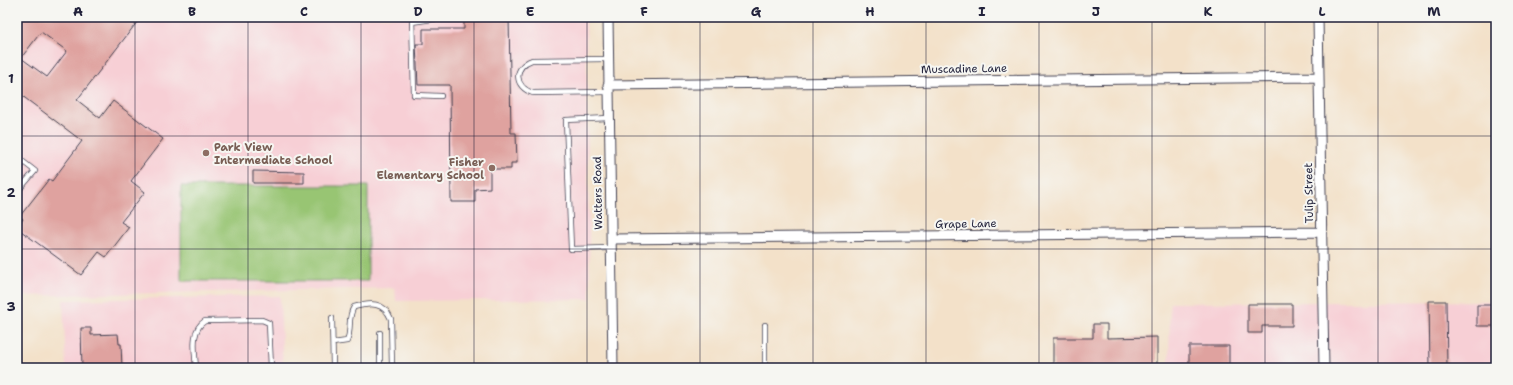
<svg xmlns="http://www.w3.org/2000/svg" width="1513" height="385" viewBox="0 0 1513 385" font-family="'Shantell Sans',sans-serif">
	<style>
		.built { fill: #f7cfd5 }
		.green { fill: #98c573; stroke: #5d7457 }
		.building { fill: #dfa29f; fill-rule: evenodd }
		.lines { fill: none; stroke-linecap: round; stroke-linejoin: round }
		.lane-casing { stroke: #413f50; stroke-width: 6 }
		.street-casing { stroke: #413f50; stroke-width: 11 }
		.lane { stroke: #fff; stroke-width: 4.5 }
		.street { stroke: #fff; stroke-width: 9 }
		.grid { fill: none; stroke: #22223b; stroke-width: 1; stroke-opacity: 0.55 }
		.education-dot { fill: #8d6e63; stroke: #f6f6f2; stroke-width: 1.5 }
		.labels { text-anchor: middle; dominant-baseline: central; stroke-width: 4; stroke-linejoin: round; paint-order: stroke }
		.street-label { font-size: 11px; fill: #22223b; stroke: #f6f6f2 }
		.education-label { font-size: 11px; font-weight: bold; fill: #785e54; stroke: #f6f6f2; text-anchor: start }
		.neatline { fill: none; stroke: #22223b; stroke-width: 1.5 }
		.grid-label { font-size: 13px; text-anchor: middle; font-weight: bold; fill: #22223b }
	</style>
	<rect width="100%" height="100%" fill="#f6f6f2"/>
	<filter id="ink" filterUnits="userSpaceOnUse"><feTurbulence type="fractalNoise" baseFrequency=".025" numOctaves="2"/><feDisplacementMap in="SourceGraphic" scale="8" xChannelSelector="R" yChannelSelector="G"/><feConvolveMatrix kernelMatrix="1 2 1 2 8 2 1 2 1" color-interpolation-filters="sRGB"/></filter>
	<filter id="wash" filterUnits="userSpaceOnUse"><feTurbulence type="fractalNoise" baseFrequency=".012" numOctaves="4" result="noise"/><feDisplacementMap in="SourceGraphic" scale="16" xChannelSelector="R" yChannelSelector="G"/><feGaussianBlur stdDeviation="0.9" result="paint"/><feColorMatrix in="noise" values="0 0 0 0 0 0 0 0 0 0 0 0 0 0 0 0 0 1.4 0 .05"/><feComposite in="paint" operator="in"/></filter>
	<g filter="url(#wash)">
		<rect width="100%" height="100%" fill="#f3e1c9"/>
		<path class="built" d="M17 17H586L590 299 396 301 395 288 17 296Z
			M280 296 283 368H66L63 300Z
			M1496 301V368H1169L1170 303Z"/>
		<path class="green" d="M181 186H368V281H181Z"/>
		<g id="blocks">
			<path class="building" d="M17 17H141L77 100 100 118 113 101 163 139 131 181 145 192 121 222 129 227 106 257 99 252 81 275 17 228 23 219 20 216 49 179 52 181 82 141 17 92ZM41 32 67 51 47 77 21 58Z
				M464 17H509L511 133H516L517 163H511V169H490V188L475 189V202H451L450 85H418L416 44H423V29H464Z
				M253 171 304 172V183H253Z
				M1429 301H1446L1447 368H1430Z
				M1248 304H1292V326H1262V333H1248Z
				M1477 305H1496V326H1477Z
				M1093 324H1107V338L1157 337V368H1053V338H1093Z
				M81 328H91V335L118 334 119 344H121L122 368H82Z
				M1189 346H1229V368H1189Z"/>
		</g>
	</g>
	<g filter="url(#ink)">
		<use href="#blocks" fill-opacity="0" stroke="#413f50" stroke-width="1"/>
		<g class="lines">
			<g class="lane-casing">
				<path id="lane" d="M412 17 414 95 441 96
					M412 22 446 17
					M608 59 532 60C513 67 514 87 533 93L608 92
					M609 118 566 120 571 249 611 248
					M17 157 35 171 17 192
					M332 318 333 368
					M765 325V368
					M380 333V368
					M333 343 347 341C352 330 347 317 354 307 370 303 384 301 391 319L392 368
					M196 368C195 352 190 330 205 321L262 320 269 323 271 368"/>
			</g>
			<g class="street-casing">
				<path id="street" d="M608 17 613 368
					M1318 17 1324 368
					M608 85 1319 77
					M611 239 1321 232"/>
			</g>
			<use href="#lane" class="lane"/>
			<use href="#street" class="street"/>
		</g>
	</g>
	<path class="grid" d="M135 17V368M248 17V368M361 17V368M474 17V368M587 17V368M700 17V368M813 17V368M926 17V368M1039 17V368M1152 17V368M1265 17V368M1378 17V368M17 136H1496M17 249H1496"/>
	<g class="education-dot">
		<circle cx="206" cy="153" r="4"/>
		<circle cx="492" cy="168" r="4"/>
	</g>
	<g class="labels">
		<g class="street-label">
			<text transform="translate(964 69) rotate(-1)">Muscadine Lane</text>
			<text transform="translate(598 193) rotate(-91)">Watters Road</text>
			<text transform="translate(1309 193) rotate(-91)">Tulip Street</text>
			<text transform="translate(966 224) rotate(-1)">Grape Lane</text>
		</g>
		<g class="education-label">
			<text x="214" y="147">Park View<tspan x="214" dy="13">Intermediate School</tspan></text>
			<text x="484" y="162" text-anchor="end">Fisher<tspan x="484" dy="13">Elementary School</tspan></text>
		</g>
	</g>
	<rect width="1513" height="385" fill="none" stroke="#f6f6f2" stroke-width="44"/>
	<rect x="22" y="22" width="1469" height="341" class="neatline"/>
	<g class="grid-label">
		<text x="78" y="16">A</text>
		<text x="192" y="16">B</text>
		<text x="304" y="16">C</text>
		<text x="418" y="16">D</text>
		<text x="530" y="16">E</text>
		<text x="644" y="16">F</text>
		<text x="756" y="16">G</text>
		<text x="870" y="16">H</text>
		<text x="982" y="16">I</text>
		<text x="1096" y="16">J</text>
		<text x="1208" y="16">K</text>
		<text x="1322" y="16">L</text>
		<text x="1434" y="16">M</text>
		<text x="11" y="83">1</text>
		<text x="11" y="197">2</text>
		<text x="11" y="311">3</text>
	</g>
</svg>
